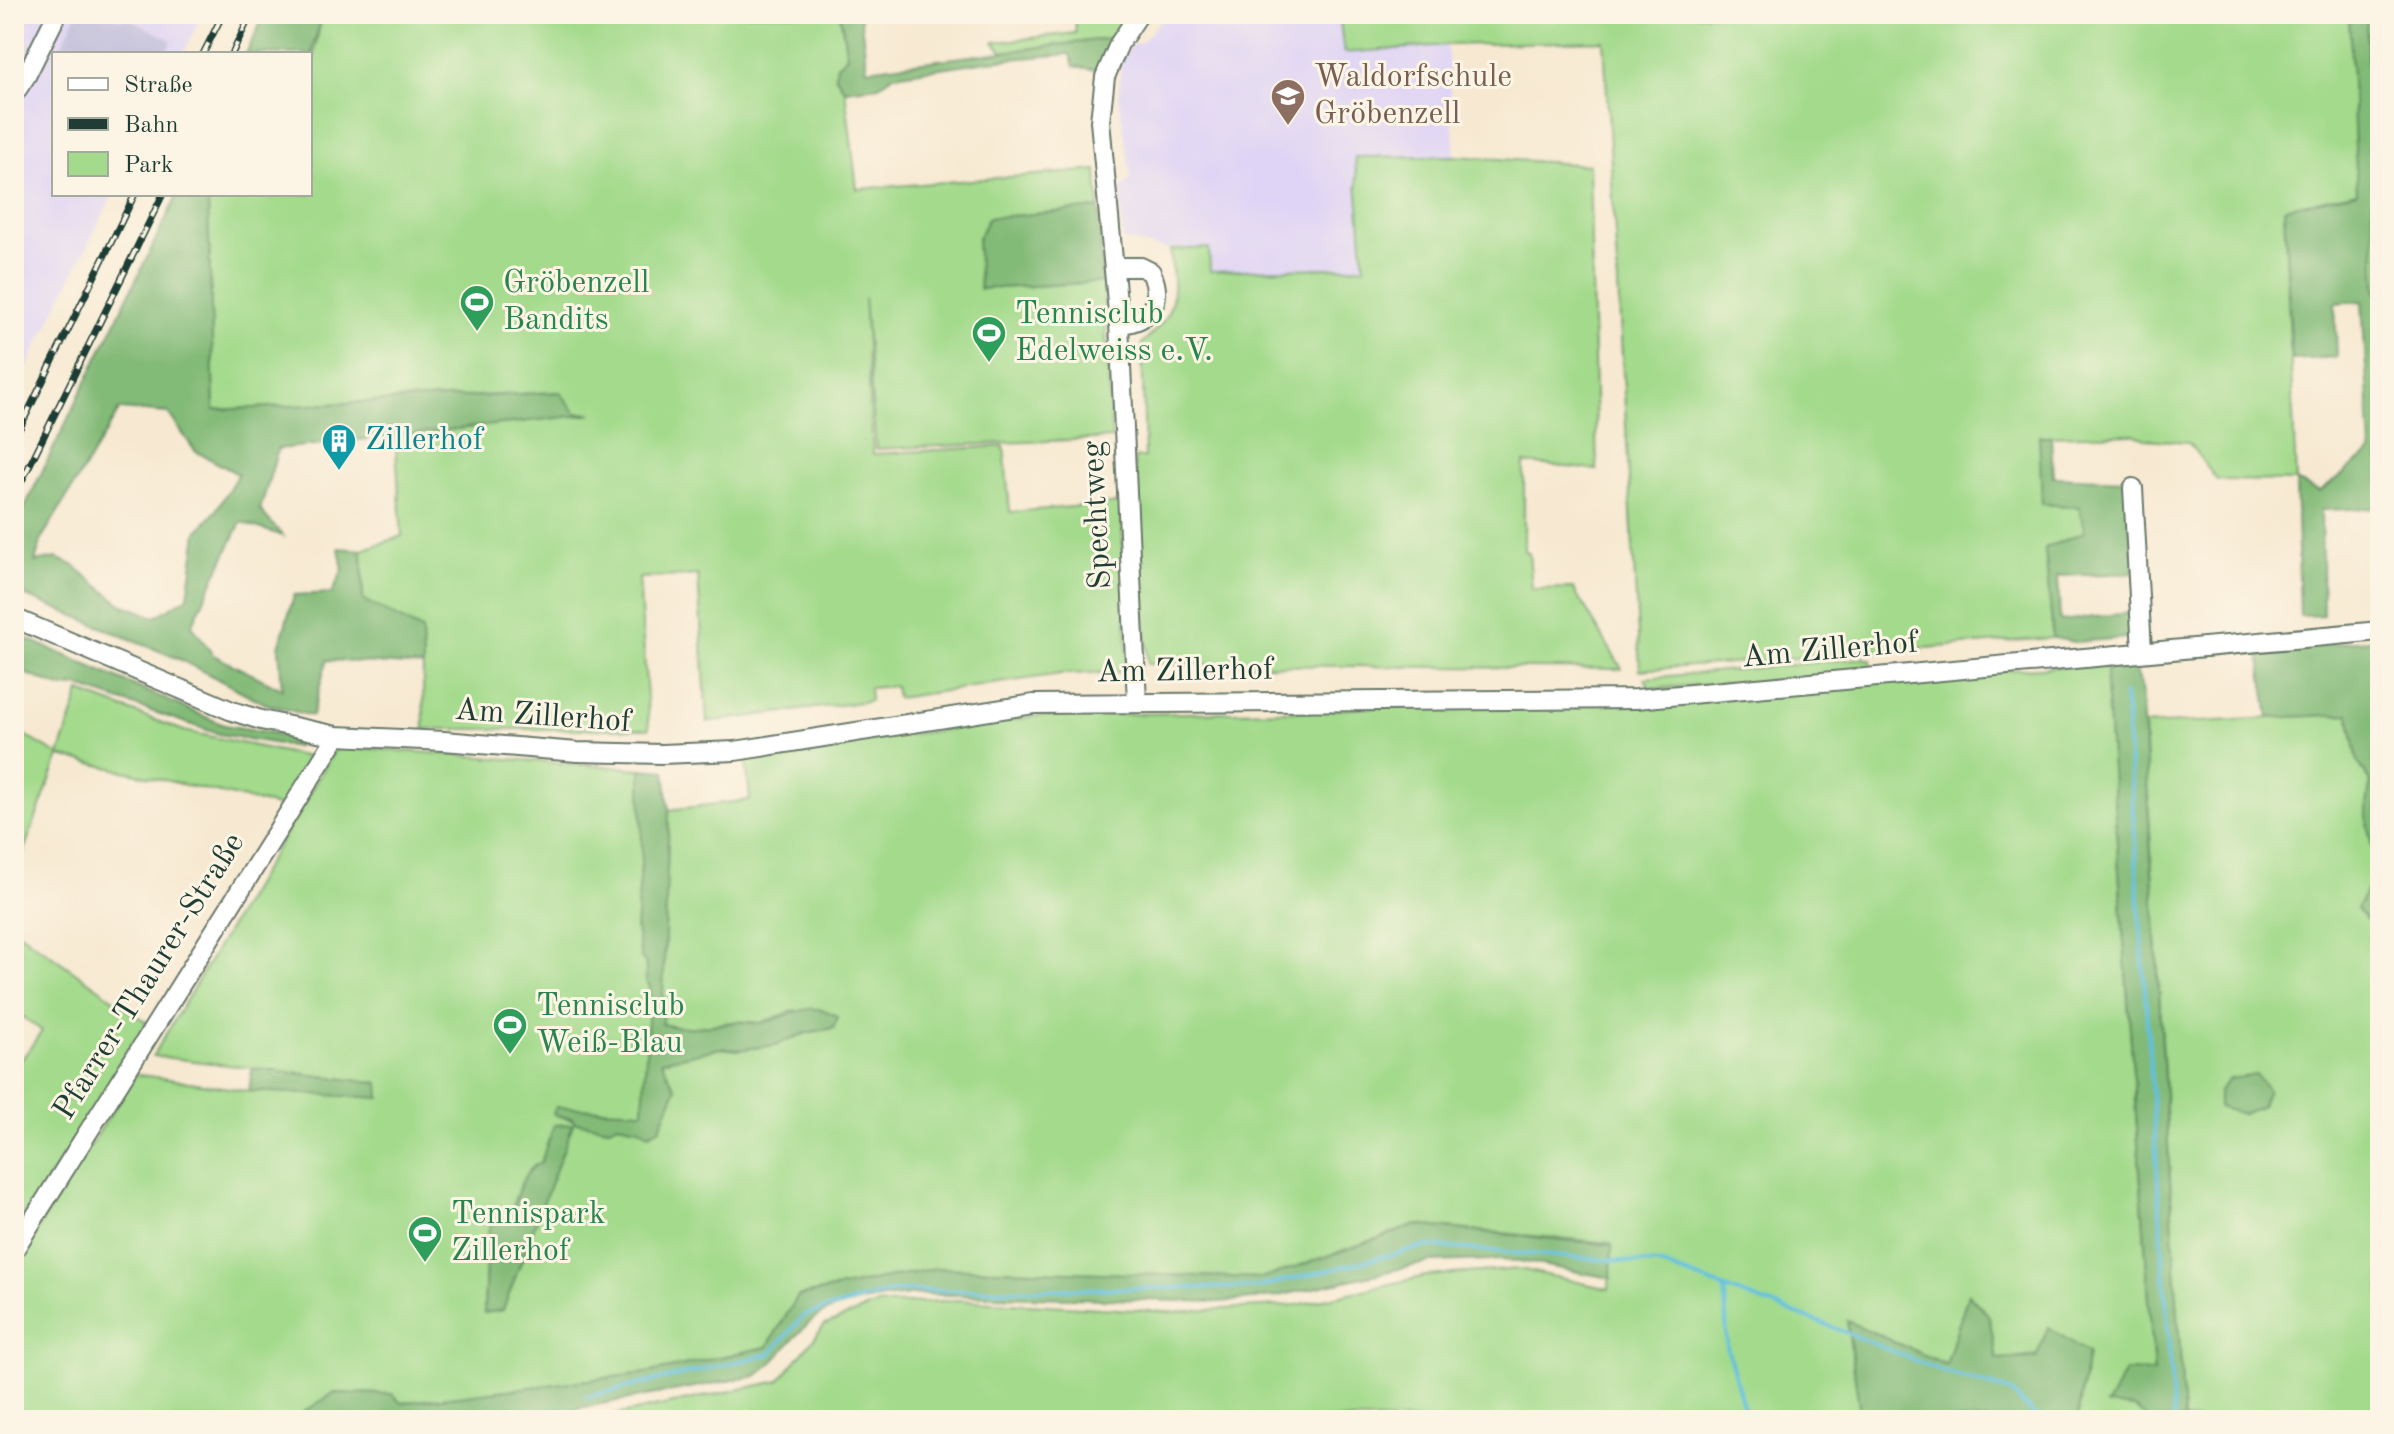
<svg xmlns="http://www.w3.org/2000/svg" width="2394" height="1434" viewBox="0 0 2394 1434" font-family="'Old Standard TT',serif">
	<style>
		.built { fill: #dfd4f5 }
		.industrial { fill: #c3c0db }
		.green { fill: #a3da8b; stroke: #618c60; stroke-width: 2; fill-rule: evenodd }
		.forest { fill: #82ba77; stroke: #507c56; stroke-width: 2; fill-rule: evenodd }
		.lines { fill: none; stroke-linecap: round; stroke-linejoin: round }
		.stream { stroke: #60c0de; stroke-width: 4 }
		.minor-casing { stroke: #6b796b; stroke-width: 22 }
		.minor { stroke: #fff; stroke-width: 18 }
		.rail-casing { stroke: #1f3d34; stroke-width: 7 }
		.rail { stroke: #fcf5e5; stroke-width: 4; stroke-dasharray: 12; stroke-linecap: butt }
		.labels { text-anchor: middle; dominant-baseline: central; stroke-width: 6; stroke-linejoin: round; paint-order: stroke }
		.education-label { font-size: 32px; fill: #785e54; stroke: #fcf5e5; text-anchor: start }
		.leisure-label { font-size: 32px; fill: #27864d; stroke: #fcf5e5; text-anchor: start }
		.culture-label { font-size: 32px; fill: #0d838f; stroke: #fcf5e5; text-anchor: start }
		.street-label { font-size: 32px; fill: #1f3d34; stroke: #fcf5e5 }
	</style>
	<rect width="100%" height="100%" fill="#fcf5e5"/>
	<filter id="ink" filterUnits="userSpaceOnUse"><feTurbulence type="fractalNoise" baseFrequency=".0125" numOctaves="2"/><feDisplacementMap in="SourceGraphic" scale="16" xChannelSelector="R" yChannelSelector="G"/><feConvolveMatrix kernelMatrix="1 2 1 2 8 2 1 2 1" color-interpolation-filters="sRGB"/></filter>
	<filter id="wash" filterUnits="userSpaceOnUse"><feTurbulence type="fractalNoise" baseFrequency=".006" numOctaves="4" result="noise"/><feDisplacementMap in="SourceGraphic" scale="32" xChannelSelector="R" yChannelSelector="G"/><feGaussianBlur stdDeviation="1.8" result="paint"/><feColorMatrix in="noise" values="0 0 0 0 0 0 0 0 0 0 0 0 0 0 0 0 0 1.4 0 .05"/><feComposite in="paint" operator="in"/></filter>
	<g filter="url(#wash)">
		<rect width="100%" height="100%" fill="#f7e9d1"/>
		<path class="built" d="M14 14H202L183 54H54V194H113L14 393Z
			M1166 14H1339L1344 52 1447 45 1455 156 1355 157 1365 267 1210 271 1170 250 1123 240 1120 190 1131 178 1119 98 1121 61 1131 45 1142 42Z"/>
		<path class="industrial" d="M77 14H108L121 20 123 16 172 40 165 54H57Z"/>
		<path class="green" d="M323 14H840L847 56 837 65 836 76 845 90 857 189 1097 170 1099 208 988 218 981 289 1103 282 1112 438 876 449 864 297 873 454 1004 446 1010 512 1121 503 1128 672 1060 674 897 698 895 686 869 688 870 701 707 722 698 575 639 578 649 729H424L422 630 363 600 362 550 402 536 395 435 586 414H576L559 392 214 410 208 202 252 194H310C310 133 306 73 323 14Z
			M1074 14H1134L1114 41 1112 38 1003 52 994 42 1076 33Z
			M1339 14H2349L2357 192 2284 209 2296 481 2217 480 2188 442 2145 439 2134 434 2040 436 2042 504 2080 506 2085 532 2045 548 2053 638 1640 670 1604 41 1447 45 1344 53Z
			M2366 14H2380V292L2376 293Z
			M1456 156 1589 165 1597 470 1524 463V551L1529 553 1532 589 1573 588 1622 669 1148 664 1134 458 1145 457 1142 343C1179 312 1175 295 1170 250L1209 248 1210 271 1364 267 1355 157Z
			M1864 658 1871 660 1872 671 1791 679 1657 688 1649 687 1645 678Z
			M2106 664V685L2154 1372 2107 1404 2134 1408 2150 1420H2077L2088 1353 1996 1359 1989 1316 1968 1294 1947 1365 1847 1321 1861 1420H592L779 1381 825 1325 875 1305 958 1300 1169 1312 1297 1305 1426 1276 1520 1269 1609 1289 1611 1243 1416 1225 1264 1278 936 1268 798 1296 767 1347 646 1373 400 1403 392 1394 334 1393 291 1420H14V1266L136 1074 249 1091 378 1083 153 1056 337 746 641 769 646 982 650 985 643 1112 556 1107 557 1116 609 1128 617 1124 639 1128 668 1105 676 1089 660 1061 721 1048 738 1050 775 1045 806 1033 833 1028 795 1010 761 1023 739 1021 682 1029 662 1024 669 810 750 800 746 758 1039 716 1327 710ZM554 1125 503 1310 484 1313 487 1236 511 1218 515 1198 541 1163Z
			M80 692 184 731 312 758 281 807 59 756 14 877V729L59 755Z
			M2349 714 2358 762 2371 782C2366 806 2365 818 2371 842 2374 853 2380 862 2380 874L2371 881 2370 938 2380 952V1420H2184L2144 725Z
			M14 929 149 1024 14 1231V1070L42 1031 14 1010Z"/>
		<path class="forest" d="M265 14H323L313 47 310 78V54H246Z
			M840 14H860L867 69 1113 38 1108 54 1097 70 1074 66 1070 54 988 61 894 75 879 86 845 90 835 76 837 65 847 56Z
			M2349 14H2366L2376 292H2380V508L2321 510 2323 615 2300 616 2296 481 2320 492 2371 452 2362 301 2335 303 2337 357 2292 360 2284 208 2357 192Z
			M178 194H252L208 202 214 410 560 392 576 413 593 414 278 449 260 510 283 536 241 522 192 625 213 655 282 689 279 647 294 595 332 593 343 570 339 548 362 550 363 600 422 630 423 666 327 660 312 716 266 704 179 659 14 591V529ZM120 409 168 413 195 451 238 474 215 512 197 532 188 597 155 617 121 604 73 565 56 558 35 562 42 538Z
			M1099 208 1103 282 980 289 977 240 988 218Z
			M2039 436H2051L2053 477 2126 480 2134 573 2058 576 2060 621 2137 612 2139 637 2074 642 2053 638 2045 548 2085 532 2079 507 2042 504Z
			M14 633 224 725 300 737 297 747 219 734 77 686 63 688 14 669Z
			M2380 639V865C2367 832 2363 818 2371 782L2358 762 2349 714 2269 718 2259 650Z
			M2106 664 2134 665 2141 686 2184 1420H2150L2134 1408 2107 1405 2125 1371 2154 1372 2106 685Z
			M641 769 665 771 669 810 662 1024C687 1031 710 1025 736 1022 744 1021 753 1024 761 1023 786 1019 810 997 838 1017L833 1028 806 1033 775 1045 738 1050 721 1048 661 1061 676 1089 660 1128 649 1134 639 1128 617 1124 609 1128 574 1122 572 1118 557 1116 553 1113 556 1107 643 1111 650 986 646 982V963L641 958 636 929 642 850Z
			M2380 874V952L2369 938 2372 925 2357 909 2371 881Z
			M252 1068 379 1083 380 1098 249 1091Z
			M2256 1075 2268 1090 2261 1107 2242 1114 2219 1107V1091L2230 1079Z
			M573 1124 503 1310 484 1313 487 1236 492 1218H511C515 1199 521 1171 541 1162L554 1125Z
			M1416 1225 1612 1245 1611 1278 1519 1261 1490 1260 1430 1262 1274 1297 1219 1302 916 1294C888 1298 837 1301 814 1319 793 1335 780 1359 756 1376L512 1420H291L334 1393 392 1394 401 1403 646 1373 767 1347 798 1296 936 1268 1264 1278Z
			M1968 1294 1989 1316 1997 1359 2036 1358 2048 1327 2088 1353 2077 1420H1861L1847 1321 1946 1365Z"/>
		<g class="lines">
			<path class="stream" d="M2125 694 2174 1420
				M1725 1289 1727 1347 1747 1420
				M586 1397 770 1354 804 1315 894 1291 1259 1287 1427 1246 1659 1264 1827 1325 1944 1372 2010 1391 2039 1420"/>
		</g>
	</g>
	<g filter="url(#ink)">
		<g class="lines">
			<g class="minor-casing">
				<path id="minor" d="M14 94 26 76 57 14
					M1115 267H1141L1151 272C1164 301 1151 322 1119 324
					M2133 488 2142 651
					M14 618 232 711 261 720 337 736 444 741 577 752 662 754 735 751 1034 704 1636 699 2380 631
					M1137 702 1119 324 1100 121 1105 77 1119 44 1139 14
					M14 1250 337 736"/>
			</g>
			<use href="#minor" class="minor"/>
			<g class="rail-casing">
				<path id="rail" d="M203 54 223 14
					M232 54 251 14
					M14 440 135 194
					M14 497 163 194"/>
			</g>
			<use href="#rail" class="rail"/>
		</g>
	</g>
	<defs>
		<g id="school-pin" transform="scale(1.8)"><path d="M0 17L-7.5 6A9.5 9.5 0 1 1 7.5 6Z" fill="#8d6e63" stroke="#fcf5e5"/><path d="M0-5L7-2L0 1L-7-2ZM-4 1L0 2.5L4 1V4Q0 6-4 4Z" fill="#fff"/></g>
		<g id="stadium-pin" transform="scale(1.8)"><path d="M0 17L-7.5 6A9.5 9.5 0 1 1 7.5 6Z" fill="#2e9e5b" stroke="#fcf5e5"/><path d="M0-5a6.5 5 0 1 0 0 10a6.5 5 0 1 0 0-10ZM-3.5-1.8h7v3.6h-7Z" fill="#fff"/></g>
		<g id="building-pin" transform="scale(1.8)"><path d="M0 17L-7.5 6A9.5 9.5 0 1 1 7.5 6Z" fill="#0f9aa8" stroke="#fcf5e5"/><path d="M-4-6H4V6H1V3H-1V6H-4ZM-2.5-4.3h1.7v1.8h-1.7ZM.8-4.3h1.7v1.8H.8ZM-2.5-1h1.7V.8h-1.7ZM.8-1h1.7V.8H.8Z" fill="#fff"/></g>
	</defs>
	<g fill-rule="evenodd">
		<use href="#school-pin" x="1288" y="96"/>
		<use href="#stadium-pin" x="477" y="302"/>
		<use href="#stadium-pin" x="989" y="333"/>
		<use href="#building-pin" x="339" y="441"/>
		<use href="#stadium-pin" x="510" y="1025"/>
		<use href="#stadium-pin" x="425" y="1233"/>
	</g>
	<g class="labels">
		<g class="education-label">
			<text x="1314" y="78">Waldorfschule<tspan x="1314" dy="37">Gröbenzell</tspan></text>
		</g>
		<g class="leisure-label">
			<text x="503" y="284">Gröbenzell<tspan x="503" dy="37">Bandits</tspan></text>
			<text x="1015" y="315">Tennisclub<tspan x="1015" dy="37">Edelweiss e.V.</tspan></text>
			<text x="536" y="1007">Tennisclub<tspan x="536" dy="37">Weiß-Blau</tspan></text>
			<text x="451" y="1215">Tennispark<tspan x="451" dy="37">Zillerhof</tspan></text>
		</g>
		<g class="culture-label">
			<text x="365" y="441">Zillerhof</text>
		</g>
		<g class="street-label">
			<text transform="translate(1098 515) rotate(-93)">Spechtweg</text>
			<text transform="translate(1830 651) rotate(-5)">Am Zillerhof</text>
			<text transform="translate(1185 672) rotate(-1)">Am Zillerhof</text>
			<text transform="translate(543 717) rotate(4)">Am Zillerhof</text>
			<text transform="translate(150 977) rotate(-58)">Pfarrer-Thaurer-Straße</text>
		</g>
	</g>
	<rect width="2394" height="1434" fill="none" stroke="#fcf5e5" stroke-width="48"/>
	<rect x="52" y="52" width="260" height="144" fill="#fcf5e5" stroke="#a4ab9e" stroke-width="2"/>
	<rect x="68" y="78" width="40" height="12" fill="#ffffff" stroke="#a4ab9e" stroke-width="2"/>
	<text x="124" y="92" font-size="24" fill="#1f3d34">Straße</text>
	<rect x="68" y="118" width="40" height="12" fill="#1f3d34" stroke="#a4ab9e" stroke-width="2"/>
	<text x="124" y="132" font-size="24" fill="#1f3d34">Bahn</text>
	<rect x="68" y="152" width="40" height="24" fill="#a3da8b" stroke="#a4ab9e" stroke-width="2"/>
	<text x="124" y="172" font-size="24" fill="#1f3d34">Park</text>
</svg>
